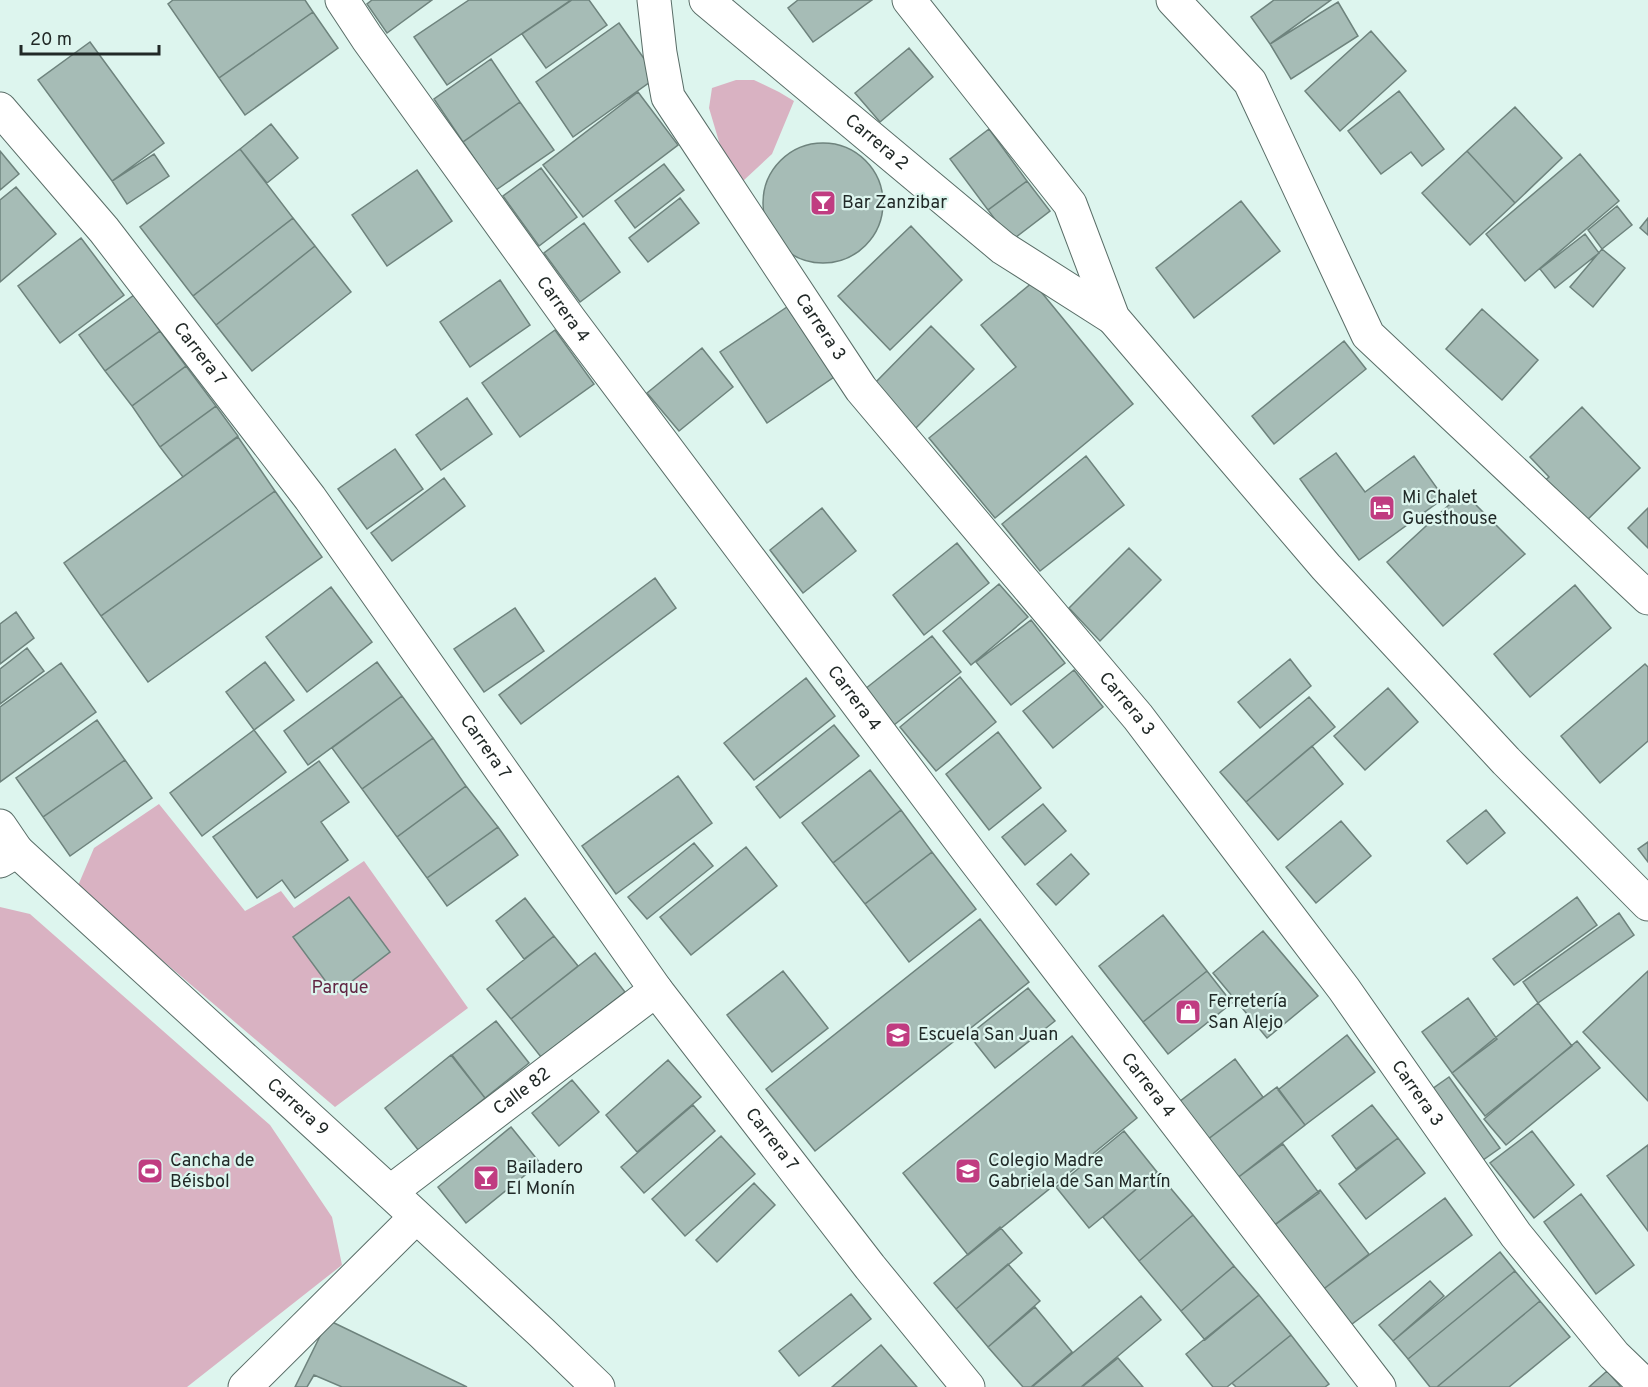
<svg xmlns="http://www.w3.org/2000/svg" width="1648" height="1387" viewBox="0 0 1648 1387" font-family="Overpass,sans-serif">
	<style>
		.green { fill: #d9b2c2 }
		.building { fill: #a6bcb6; stroke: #6e837d; stroke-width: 1.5 }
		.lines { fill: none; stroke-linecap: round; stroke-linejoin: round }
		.street-casing { stroke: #596d67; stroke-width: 35 }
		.secondary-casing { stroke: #596d67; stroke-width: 35 }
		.street { stroke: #fff; stroke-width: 33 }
		.secondary { stroke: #fff; stroke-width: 33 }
		.labels { text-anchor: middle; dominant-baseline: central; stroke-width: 4.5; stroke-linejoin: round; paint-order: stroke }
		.street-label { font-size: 18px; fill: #212927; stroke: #ddf5ee }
		.poi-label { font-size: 18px; fill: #212927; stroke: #ddf5ee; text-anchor: start }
		.park-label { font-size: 18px; fill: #612643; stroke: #ddf5ee }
	</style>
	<rect width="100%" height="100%" fill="#ddf5ee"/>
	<path class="green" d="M736 80H754L779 92 794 101 772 154 743 181 723 155 709 108 712 88Z
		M159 804 245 911 281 891 294 908 364 861 468 1008 335 1107 77 888 94 848Z
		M0 907 30 914 270 1125 332 1217 342 1265 187 1387H0Z"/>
	<path class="building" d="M173 0H305L313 12 219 78 168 4Z
		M372 0H432L387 33 367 4Z
		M469 0H571L447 85 414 37Z
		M572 0H589L607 25 546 68 522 34Z
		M798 0H872L813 42 788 8Z
		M1274 0H1331L1270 44 1251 17Z
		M1338 2 1358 36 1291 79 1270 44Z
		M313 12 338 48 245 115 219 78Z
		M619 23 657 77 573 137 536 82Z
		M1371 31 1406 71 1340 131 1305 91Z
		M90 42 164 143 112 181 38 80Z
		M909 48 933 77 880 122 855 93Z
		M491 59 520 102 463 142 434 99Z
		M1399 91 1444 149 1422 166 1411 152 1381 174 1348 131Z
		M638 92 678 145 583 217 543 165Z
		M520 102 554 150 496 190 463 142Z
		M1515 107 1562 158 1515 203 1467 151Z
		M271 124 298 158 267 183 240 149Z
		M989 129 1027 181 988 210 950 159Z
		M763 203a60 60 0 1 1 120 0a60 60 0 1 1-120 0Z
		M240 149 293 218 193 296 140 227Z
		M0 151 19 174 0 190Z
		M1467 151 1515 203 1470 245 1422 193Z
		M154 154 169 176 127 204 112 181Z
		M1580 154 1619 201 1525 281 1486 234Z
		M664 164 684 190 635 228 615 201Z
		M541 168 577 217 539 246 503 196Z
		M417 170 452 221 387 266 352 215Z
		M1027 181 1050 211 1011 241 988 210Z
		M16 187 56 234 0 282V200Z
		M680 198 699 223 648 262 629 238Z
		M1241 201 1280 251 1194 318 1156 268Z
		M1617 206 1632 225 1602 249 1588 230Z
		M293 218 315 246 216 325 193 296Z
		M1648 218V235L1640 228Z
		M584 223 620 272 580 302 544 253Z
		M911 226 962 280 890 350 838 296Z
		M1585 234 1599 253 1555 288 1540 269Z
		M81 238 124 295 60 343 18 286Z
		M315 246 351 292 252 371 216 325Z
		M1602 249 1625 268 1593 307 1570 287Z
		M500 280 530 325 470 367 440 322Z
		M1033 282 1133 404 995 518 929 438 1016 367 981 325Z
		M134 295 160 331 105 371 79 335Z
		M787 307 834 377 767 423 720 352Z
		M1482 309 1538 360 1502 400 1446 349Z
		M931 326 974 369 914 430 871 387Z
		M555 330 594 384 520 437 482 383Z
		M160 331 186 366 132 406 105 371Z
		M1344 341 1366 369 1274 444 1252 416Z
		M702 348 733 387 679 431 647 393Z
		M186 366 216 406 160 447 132 406Z
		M467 398 492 434 441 470 416 435Z
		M216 406 238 436 183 477 160 447Z
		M1582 407 1640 468 1580 527 1540 485 1549 477 1530 457Z
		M238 437 275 491 101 616 64 563Z
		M395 449 423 489 367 529 338 489Z
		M1336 453 1365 492 1414 456 1444 498 1359 560 1300 479Z
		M1086 456 1124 505 1040 571 1002 524Z
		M444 478 465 506 392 561 371 533Z
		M275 491 322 557 148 682 101 616Z
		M1463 492 1525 554 1443 626 1387 562Z
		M822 508 856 551 803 593 770 550Z
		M1648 508V548L1628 528Z
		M957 543 989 583 924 635 893 595Z
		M1129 548 1161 580 1100 641 1069 608Z
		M655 578 676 608 521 724 499 695Z
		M999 584 1028 617 971 665 943 631Z
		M1575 585 1611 628 1530 697 1494 654Z
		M331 587 372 642 307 692 266 637Z
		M515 608 544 651 484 692 454 649Z
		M16 612 34 638 0 664V624Z
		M1031 620 1065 663 1011 705 976 662Z
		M932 636 961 672 894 725 865 689Z
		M27 648 44 671 0 704V669Z
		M1290 659 1311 686 1260 728 1238 702Z
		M265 662 294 700 254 730 226 692Z
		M377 662 402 696 308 765 284 731Z
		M61 663 96 712 0 782V707Z
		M1645 664 1648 667V741L1600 783 1561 736Z
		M1074 670 1103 707 1053 748 1023 711Z
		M960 677 996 722 936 771 900 727Z
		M806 678 835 716 754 780 724 743Z
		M1388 688 1418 722 1365 770 1334 736Z
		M402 696 433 738 362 789 332 748Z
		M1309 697 1335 727 1246 802 1220 772Z
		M97 720 125 760 43 817 16 778Z
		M834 725 859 756 780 818 756 787Z
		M254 730 286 772 202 836 170 793Z
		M998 732 1041 788 989 830 946 774Z
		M433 738 466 786 397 837 362 789Z
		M1312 746 1343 784 1278 840 1246 802Z
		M125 760 152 798 70 856 43 817Z
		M319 761 349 802 321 822 348 860 295 898 282 880 257 898 213 837Z
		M870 770 901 810 833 863 802 823Z
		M678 776 712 823 616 894 582 846Z
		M466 786 498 827 427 878 397 837Z
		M1043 804 1066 831 1025 865 1002 837Z
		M901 810 932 852 865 904 833 863Z
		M1486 810 1505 833 1467 864 1447 841Z
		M1341 821 1371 856 1316 903 1286 867Z
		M498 827 518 855 447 906 427 878Z
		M1648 842V862L1638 849Z
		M694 843 713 866 647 919 628 897Z
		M746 847 777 886 691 955 660 917Z
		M932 852 976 909 909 962 865 904Z
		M1071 854 1089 874 1056 905 1037 884Z
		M349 897 390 952 335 994 293 937Z
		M1577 897 1597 925 1514 985 1493 959Z
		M525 898 554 936 524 959 496 921Z
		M1619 913 1634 935 1538 1003 1523 982Z
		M1163 915 1207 971 1143 1022 1099 966Z
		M980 919 1029 982 815 1151 766 1089Z
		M1263 931 1318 996 1267 1038 1213 973Z
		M554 936 578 966 511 1019 487 989Z
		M595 953 625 992 541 1057 511 1019Z
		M783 971 828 1028 772 1072 727 1015Z
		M1207 971 1232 1003 1168 1054 1143 1022Z
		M1648 971V1101L1583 1032Z
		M1028 988 1055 1021 995 1068 969 1035Z
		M1468 998 1497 1039 1452 1073 1422 1032Z
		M1538 1003 1572 1046 1485 1116 1452 1073Z
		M496 1021 529 1063 485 1098 452 1055Z
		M1347 1035 1375 1072 1305 1125 1278 1090Z
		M1072 1036 1137 1118 968 1255 903 1173Z
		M1577 1041 1600 1068 1506 1145 1484 1119Z
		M451 1055 485 1098 419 1151 385 1108Z
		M1235 1059 1263 1097 1207 1140 1179 1102Z
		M668 1060 701 1097 637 1152 606 1115Z
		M1449 1077 1500 1148 1476 1165 1425 1094Z
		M572 1080 599 1112 559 1146 532 1113Z
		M1277 1087 1305 1125 1236 1179 1207 1140Z
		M693 1105 715 1131 644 1193 621 1167Z
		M1372 1105 1398 1138 1356 1169 1332 1136Z
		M511 1127 540 1163 466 1223 438 1187Z
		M1124 1131 1157 1172 1089 1228 1056 1187Z
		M1532 1131 1574 1185 1534 1218 1490 1163Z
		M721 1136 755 1174 685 1236 652 1199Z
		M1398 1138 1425 1173 1366 1219 1339 1184Z
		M1283 1144 1319 1193 1272 1227 1236 1179Z
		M1648 1145V1231L1607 1176Z
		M1157 1172 1193 1215 1139 1261 1103 1217Z
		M754 1183 775 1205 717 1262 696 1240Z
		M1320 1190 1369 1254 1321 1291 1272 1227Z
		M1581 1194 1634 1265 1596 1294 1544 1222Z
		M1445 1198 1472 1235 1348 1327 1321 1291Z
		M1193 1215 1234 1266 1181 1311 1139 1261Z
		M1000 1227 1022 1253 956 1309 934 1283Z
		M1500 1252 1515 1271 1408 1359 1393 1341Z
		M1008 1264 1040 1301 988 1347 956 1309Z
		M1234 1266 1259 1295 1205 1340 1181 1311Z
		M1515 1271 1540 1301 1437 1387H1430L1408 1359Z
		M1430 1281 1444 1296 1393 1341 1379 1325Z
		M851 1294 871 1319 799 1376 779 1351Z
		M1259 1295 1291 1335 1227 1387H1213L1186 1354Z
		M1141 1296 1161 1320 1081 1387H1032Z
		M1540 1301 1570 1337 1509 1387H1437Z
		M1035 1307 1072 1352 1031 1387H1023L988 1347Z
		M328 1320 467 1387H342L314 1375 307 1387H295Z
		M1291 1335 1329 1384 1325 1387H1236L1232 1383Z
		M881 1345 917 1387H832Z
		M1118 1358 1143 1387H1082Z
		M1607 1371 1621 1387H1589Z"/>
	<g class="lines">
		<g class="street-casing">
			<g id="street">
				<path id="s1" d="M342 0 367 38 570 320 972 856 1379 1387"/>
				<path id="s2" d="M654 0 660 53 668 97 861 389 1138 717 1344 989 1516 1235 1614 1355 1647 1387"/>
				<path id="s3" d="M706 0 1003 248 1113 318"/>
				<path d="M909 0 1070 204 1113 318 1326 567 1506 761 1648 904"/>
				<path d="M1173 0 1250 82 1368 335 1648 598"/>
				<path id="s4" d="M0 109 104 230 310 498 656 990 870 1267 968 1387"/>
				<path id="s5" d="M17 851 390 1192 542 1333 598 1387"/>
				<path id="s6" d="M390 1192 656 990"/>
				<path d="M245 1387 416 1217"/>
			</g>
		</g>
		<g class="secondary-casing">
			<path id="secondary" d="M0 826 17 851 0 861"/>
		</g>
		<use href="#street" class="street"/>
		<use href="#secondary" class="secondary"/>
	</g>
	<defs>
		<g id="bar-square" transform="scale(1.35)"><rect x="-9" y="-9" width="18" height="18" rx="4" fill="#c03c81" stroke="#ddf5ee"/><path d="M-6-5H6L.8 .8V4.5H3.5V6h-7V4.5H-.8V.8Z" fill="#fff"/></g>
		<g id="hotel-square" transform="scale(1.35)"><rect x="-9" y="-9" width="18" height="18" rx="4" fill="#c03c81" stroke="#ddf5ee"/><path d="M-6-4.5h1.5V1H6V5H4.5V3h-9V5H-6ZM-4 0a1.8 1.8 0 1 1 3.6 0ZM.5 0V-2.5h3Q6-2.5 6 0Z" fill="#fff"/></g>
		<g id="shop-square" transform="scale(1.35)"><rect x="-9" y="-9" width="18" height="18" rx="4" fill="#c03c81" stroke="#ddf5ee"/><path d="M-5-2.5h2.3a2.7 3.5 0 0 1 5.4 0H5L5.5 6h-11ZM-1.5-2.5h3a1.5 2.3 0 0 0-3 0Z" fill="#fff"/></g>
		<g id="school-square" transform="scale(1.35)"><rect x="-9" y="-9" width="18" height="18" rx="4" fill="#c03c81" stroke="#ddf5ee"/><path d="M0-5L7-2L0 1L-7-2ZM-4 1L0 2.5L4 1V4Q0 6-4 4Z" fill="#fff"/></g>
		<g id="stadium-square" transform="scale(1.35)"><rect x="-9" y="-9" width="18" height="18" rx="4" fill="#c03c81" stroke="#ddf5ee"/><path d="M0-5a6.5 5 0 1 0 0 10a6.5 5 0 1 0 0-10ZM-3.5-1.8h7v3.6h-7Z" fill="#fff"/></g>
	</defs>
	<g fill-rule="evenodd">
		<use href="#bar-square" x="823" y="203"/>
		<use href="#hotel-square" x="1382" y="508"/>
		<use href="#shop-square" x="1188" y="1012"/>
		<use href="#school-square" x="898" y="1035"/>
		<use href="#stadium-square" x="150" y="1171"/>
		<use href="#school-square" x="968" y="1171"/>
		<use href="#bar-square" x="486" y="1178"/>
	</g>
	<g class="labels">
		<g class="street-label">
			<text stroke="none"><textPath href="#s3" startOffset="222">Carrera 2</textPath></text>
			<text stroke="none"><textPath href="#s1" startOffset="380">Carrera 4</textPath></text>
			<text stroke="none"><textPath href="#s2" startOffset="374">Carrera 3</textPath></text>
			<text stroke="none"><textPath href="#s4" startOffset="316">Carrera 7</textPath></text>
			<text stroke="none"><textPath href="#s1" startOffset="866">Carrera 4</textPath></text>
			<text stroke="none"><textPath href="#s2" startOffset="860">Carrera 3</textPath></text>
			<text stroke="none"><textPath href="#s4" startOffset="802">Carrera 7</textPath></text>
			<text stroke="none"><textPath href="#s1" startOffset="1352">Carrera 4</textPath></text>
			<text stroke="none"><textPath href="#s6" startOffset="166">Calle 82</textPath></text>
			<text stroke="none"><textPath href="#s2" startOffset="1346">Carrera 3</textPath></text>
			<text stroke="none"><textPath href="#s5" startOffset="380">Carrera 9</textPath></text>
			<text stroke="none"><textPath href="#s4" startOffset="1288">Carrera 7</textPath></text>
		</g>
		<g class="poi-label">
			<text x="842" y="203">Bar Zanzibar</text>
			<text x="1402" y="498">Mi Chalet<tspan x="1402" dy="21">Guesthouse</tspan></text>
			<text x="1208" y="1002">Ferretería<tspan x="1208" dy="21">San Alejo</tspan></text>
			<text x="918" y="1035">Escuela San Juan</text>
			<text x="170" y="1161">Cancha de<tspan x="170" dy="21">Béisbol</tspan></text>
			<text x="988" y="1161">Colegio Madre<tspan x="988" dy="21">Gabriela de San Martín</tspan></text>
			<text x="506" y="1168">Bailadero<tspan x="506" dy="21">El Monín</tspan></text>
		</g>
		<g class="park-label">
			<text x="340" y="988">Parque</text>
		</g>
	</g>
	<path d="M21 45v9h138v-9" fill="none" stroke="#212927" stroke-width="3"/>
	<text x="30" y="45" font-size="18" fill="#212927" stroke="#ddf5ee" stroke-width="4.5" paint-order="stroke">20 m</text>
</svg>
